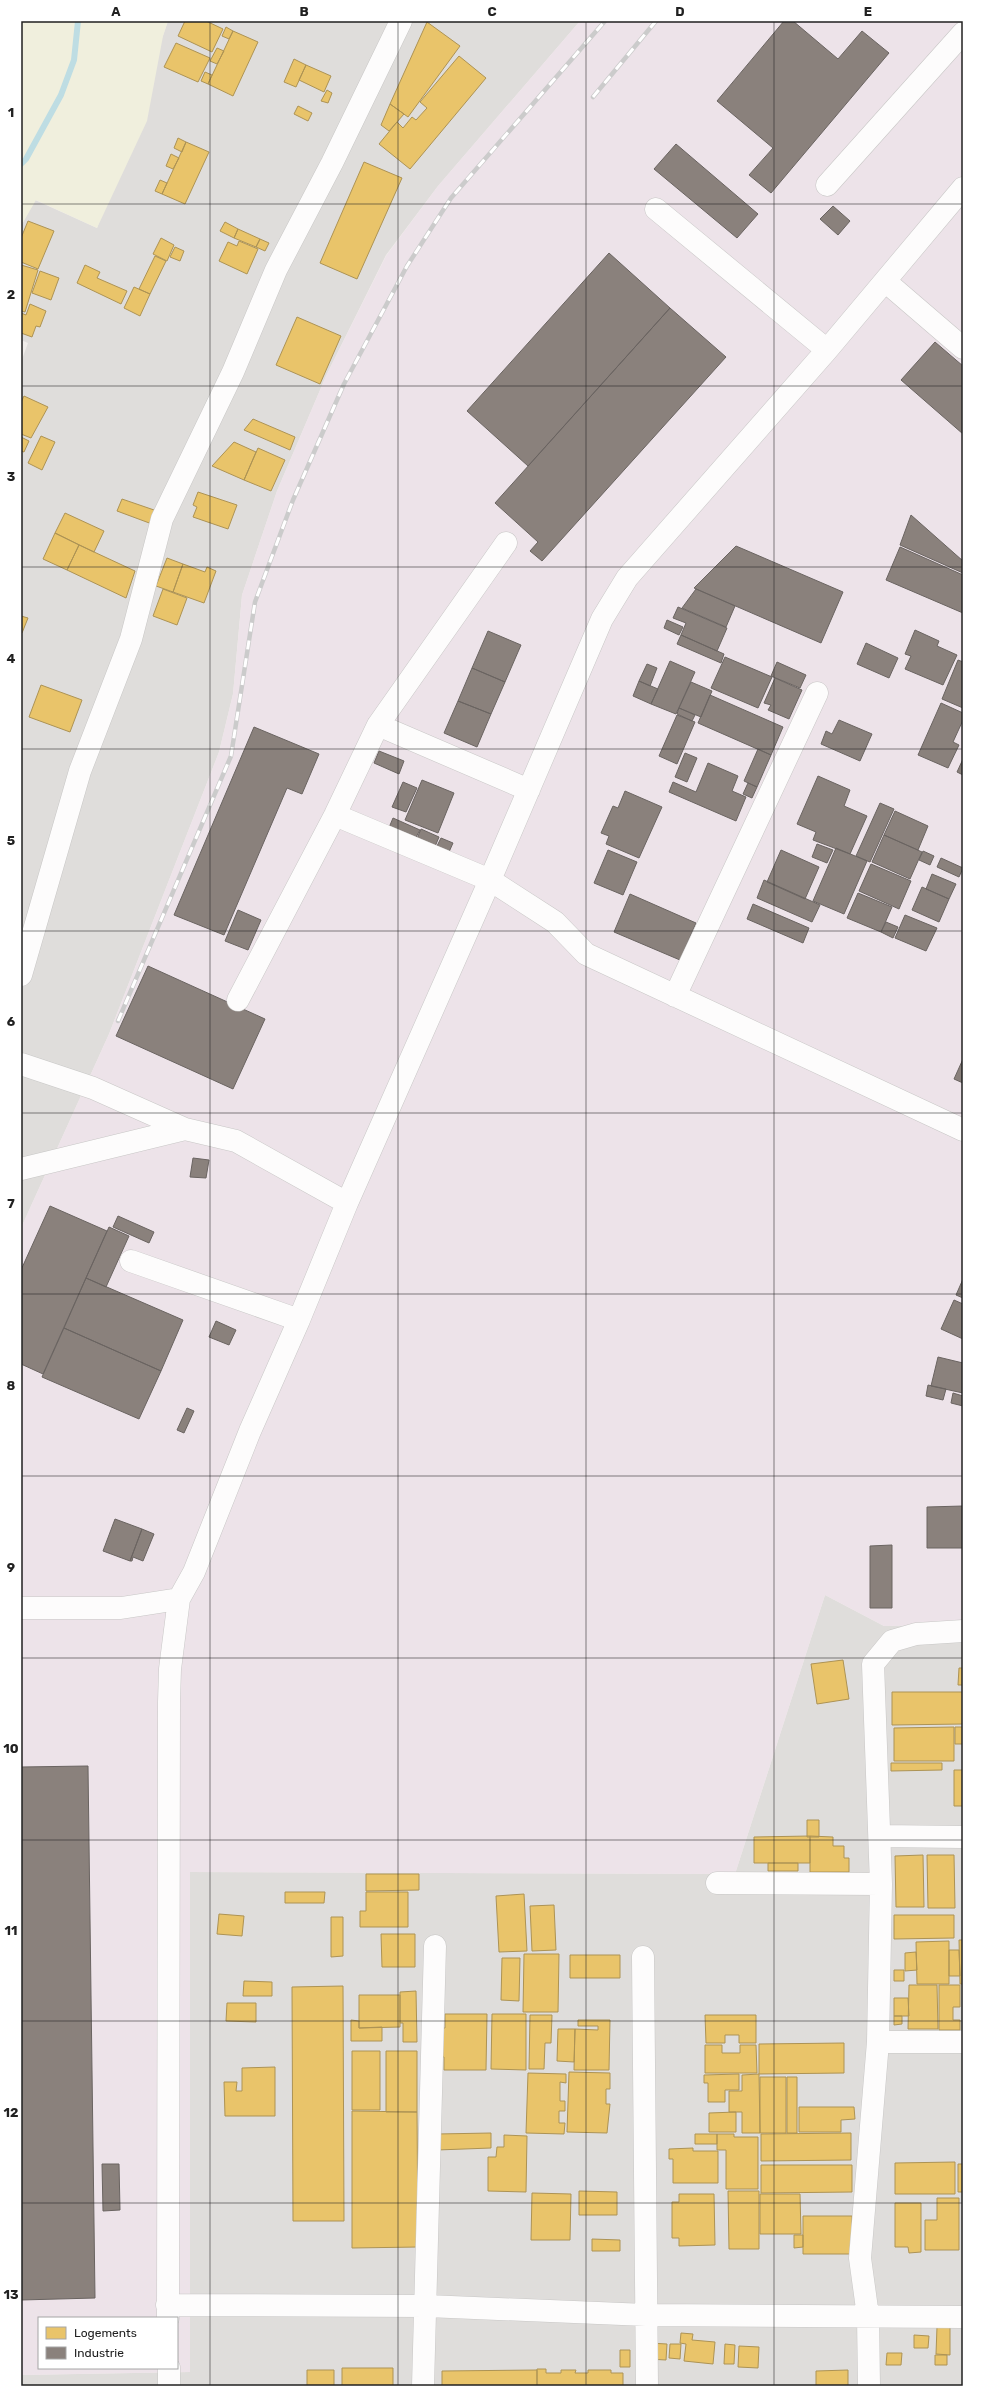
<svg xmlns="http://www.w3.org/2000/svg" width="984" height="2407" viewBox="0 0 984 2407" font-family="Rubik,sans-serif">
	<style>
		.residential { fill: #dfdddb }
		.industrial { fill: #ede3e9; fill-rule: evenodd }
		.farmland { fill: #f0efdd }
		.homes { fill: #e9c46a; stroke: #ad9354 }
		.industry { fill: #8a817c; stroke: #6a6461 }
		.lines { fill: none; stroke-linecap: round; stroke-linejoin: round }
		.stream { stroke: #bedde3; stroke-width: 6 }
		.minor-casing { stroke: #c8c7c6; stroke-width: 23 }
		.minor { stroke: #fdfcfc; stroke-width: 22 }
		.rail-casing { stroke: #cbcbcb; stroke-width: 4.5 }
		.rail { stroke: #fff; stroke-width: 3; stroke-dasharray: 9; stroke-linecap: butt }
		.grid { fill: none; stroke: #212121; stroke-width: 1; stroke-opacity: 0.55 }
		.neatline { fill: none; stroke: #212121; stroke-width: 1.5 }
		.grid-label { font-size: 13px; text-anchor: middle; font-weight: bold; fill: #212121 }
	</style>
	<rect width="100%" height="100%" fill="#f0edea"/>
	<path class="residential" d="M168 21H580L438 186 386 255 326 376 277 491 242 595 233 694 219 752 109 1034 21 1228V362L28 343 21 340V226L35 200 97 228Z
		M825 1595 884 1626 963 1625V2386H21V2375L190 2372V1872L735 1874Z"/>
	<path class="industrial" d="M580 21H963V1625L884 1626 825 1595 735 1874 190 1872V2372L21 2375V1228L109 1034 219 752 233 694 242 595 277 491 326 376 386 256 438 186ZM39 2318H177V2368H39Z"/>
	<path class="farmland" d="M21 21H168L163 36 147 121 97 228 36 200 21 226Z"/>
	<path class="homes" d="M185 21H206L223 29 212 52 178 36Z
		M427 22 460 46 408 117 390 104Z
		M226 27 233 31 229 39 222 36Z
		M233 31 258 42 233 96 208 84Z
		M176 43 210 58 198 82 164 67Z
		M217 48 224 51 217 64 210 61Z
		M459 56 486 78 410 169 379 144 397 122 403 128 412 117 416 120 427 108 420 102Z
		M294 59 306 65 296 87 284 82Z
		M306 65 331 76 324 92 299 80Z
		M205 72 212 75 208 84 201 81Z
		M327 90 332 93 328 103 321 101Z
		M390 104 404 114 389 131 381 125Z
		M298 106 312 113 308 121 294 114Z
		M178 138 186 142 182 152 174 148Z
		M186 142 209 152 185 204 162 194Z
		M171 154 179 158 173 169 166 166Z
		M364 162 402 178 357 279 320 263Z
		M160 180 167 183 162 194 155 191Z
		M28 221 54 231 38 269 21 262V238Z
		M225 222 238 229 234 238 220 231Z
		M238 229 260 239 256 247 234 238Z
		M161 238 174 245 167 261 153 254Z
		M260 239 269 243 265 251 256 247Z
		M239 241 258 249 247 274 219 261 228 242 237 246Z
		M175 247 184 251 180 261 170 257Z
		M155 256 166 261 150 294 139 289Z
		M21 265 38 270 25 312 21 311Z
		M85 265 100 272 97 278 127 291 121 304 77 283Z
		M40 271 59 278 51 300 32 293Z
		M134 287 150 294 140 316 124 308Z
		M30 304 46 311 40 327 36 326 32 337 21 333V313L26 315Z
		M297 317 341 336 320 384 276 365Z
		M24 396 48 407 31 438 21 434V402Z
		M253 419 295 437 290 450 244 430Z
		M41 436 55 442 42 470 28 463Z
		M21 437 29 441 24 452 21 451Z
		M234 442 256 452 244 480 212 466Z
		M258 448 285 460 271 491 244 480Z
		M198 492 237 505 228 529 193 517 197 507 193 505Z
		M122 499 157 511 152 524 117 511Z
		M65 513 104 531 94 552 55 533Z
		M55 533 79 545 67 570 43 559Z
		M79 545 135 571 126 598 67 570Z
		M167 558 183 564 173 592 156 586Z
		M183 564 205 572 207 567 216 571 204 603 173 592Z
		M163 589 187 598 177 625 153 616Z
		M21 616 28 618 22 633H21Z
		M41 685 82 700 70 732 29 717Z
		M843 1660 849 1699 817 1704 811 1664Z
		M959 1668H963V1685H958Z
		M892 1692H963V1724L892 1725Z
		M954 1727V1761H894V1728Z
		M955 1727H963V1744H955Z
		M891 1763H942V1770L891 1771Z
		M954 1770H963V1806H954Z
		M807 1820H819V1837H807Z
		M810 1836V1863H754V1837Z
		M810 1836 833 1837V1846H844V1858H849V1872H810Z
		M923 1855 924 1907H896L895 1856Z
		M927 1855H954L955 1908H928Z
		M768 1863H798V1871H768Z
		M366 1874H419V1890L366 1891Z
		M285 1892H325L324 1903H285Z
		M366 1892H408V1927H360V1911H366Z
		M524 1894 527 1951 499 1952 496 1896Z
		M554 1905 556 1950 532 1951 530 1906Z
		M219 1914 244 1916 242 1936 217 1934Z
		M894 1915H954V1938L894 1939Z
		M331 1917H343V1956L331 1957Z
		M381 1934H415V1967H382Z
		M959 1940H963V1984H960Z
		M949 1941V1984H917L916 1942Z
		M949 1950H959L960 1976H949Z
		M916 1952 917 1970 905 1971V1953Z
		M524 1954H559L558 2012H523Z
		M570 1955H620V1978H570Z
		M502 1958H520L519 2001 501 2000Z
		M894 1970H904V1981H894Z
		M244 1981 272 1982V1996H243Z
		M909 1985H937L938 2029H908Z
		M939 1985H960V2007H953V2020H960V2030H939Z
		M343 1986 344 2221H293L292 1987Z
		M416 1991 417 2042H403V2023H400V1992Z
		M359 1995H400V2027L359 2028Z
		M894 1998H908L909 2016H894Z
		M227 2003H256V2022L226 2021Z
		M445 2014H487L486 2070H444V2057H437V2028H445Z
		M492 2014H526V2070L491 2069Z
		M530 2015H552L551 2043H545L544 2069H529Z
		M705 2015H756V2043H739V2035H725V2043H706Z
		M894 2016H902V2024L894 2025Z
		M351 2020 359 2021V2028L382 2027V2041H351Z
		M578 2020H610L609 2070H574L575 2029 598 2030V2026H578Z
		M558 2029H575L574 2062 557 2061Z
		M844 2043V2073L759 2074V2044Z
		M705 2045H722V2053H740V2045H756L757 2073H705Z
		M352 2051H380V2110H352Z
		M386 2051H417V2112H386Z
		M275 2067V2116H225L224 2082H237L236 2091H242V2068Z
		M569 2072 610 2073V2089H606V2104H610L607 2133 567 2132Z
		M528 2073 566 2074V2083L560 2082V2101H565V2111H559V2123H565L564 2134 526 2133Z
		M739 2074V2090H725V2102H708V2083H704V2075Z
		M759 2074 760 2133H742V2112H729V2091H742V2075Z
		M760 2077H786V2133H760Z
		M787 2077H797V2133H787Z
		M799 2107H854L855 2119 841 2120V2132H799Z
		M352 2111 417 2112 418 2247 352 2248Z
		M736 2112V2132H709V2113Z
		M491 2133V2148L437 2150V2134Z
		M851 2133V2160L761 2161V2134Z
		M695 2134H717V2144H695Z
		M717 2134H734V2137H758V2189H726V2150H717Z
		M504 2135 527 2136 526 2192 488 2191V2157H496L497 2147H504Z
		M693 2148V2151H718V2183H673V2159H669V2149Z
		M955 2162V2194H895V2163Z
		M958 2164H963V2192H958Z
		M761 2165H852V2192L761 2193Z
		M579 2191 617 2192V2215H579Z
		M728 2191H759V2249H729Z
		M532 2193 571 2194 570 2240H531Z
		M679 2194H714L715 2245 679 2246V2238H672V2202H679Z
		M760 2194H800L801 2234H760Z
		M937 2198H959V2250H925V2220H937Z
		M895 2203H921V2252L909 2253 908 2247H895Z
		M803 2216H852V2254H803Z
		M794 2235H803V2247L794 2248Z
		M592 2239 620 2240V2251H592Z
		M937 2327H950V2355L936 2354Z
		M681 2333 693 2334 692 2340 715 2342 713 2364 684 2361 686 2344 680 2343Z
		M914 2335 929 2336 928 2348H914Z
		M649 2343 667 2344 666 2360 648 2359Z
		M670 2344H681L680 2359 669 2358Z
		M725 2344 735 2345 734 2364H724Z
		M739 2346 759 2347 758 2368 738 2367Z
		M620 2350H630V2367H620Z
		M887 2353H902L901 2365H886Z
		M935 2355H947V2365H935Z
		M342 2368H393V2386H342Z
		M537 2369H546V2373H561V2370H576L575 2373H588V2370H611V2373H623V2386H537Z
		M307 2370H334V2386H307Z
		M537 2370V2386H442V2371Z
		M848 2370V2386H816V2371Z"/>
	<path class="industry" d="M784 21H793L838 59 862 31 889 53 771 193 749 175 773 148 717 101Z
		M676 144 758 214 737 238 654 169Z
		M833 206 850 221 838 235 820 219Z
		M609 253 670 308 528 466 467 411Z
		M670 308 726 357 542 561 530 551 538 542 495 503Z
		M935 342 963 366V434L901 380Z
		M911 515 963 561V573L900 545Z
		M736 546 843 592 821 643 694 588Z
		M900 547 963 575V613L886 580Z
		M696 589 735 606 726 627 682 608Z
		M678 607 727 628 717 651 681 635 686 623 673 618Z
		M667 620 683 627 679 635 664 628Z
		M915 630 939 641 937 646 957 655 943 685 905 669 911 656 905 654Z
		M488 631 521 645 505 682 472 668Z
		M681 635 724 654 721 663 677 644Z
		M866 643 898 658 889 678 857 664Z
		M725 657 772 677 758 708 711 688Z
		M958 660 963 662V708L942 699Z
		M670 661 695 672 676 714 651 704Z
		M777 662 806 675 800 688 771 676Z
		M647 664 657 668 650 686 639 681Z
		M472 668 505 682 491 714 458 701Z
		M775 678 802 690 789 719 768 710 771 705 764 703Z
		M639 681 658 689 651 704 633 696Z
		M691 682 712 691 701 717 679 708Z
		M710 695 783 727 771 755 698 723Z
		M458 701 491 714 477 747 444 733Z
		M941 703 963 713V720L953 742 959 745 948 768 918 755Z
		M679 708 695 715 692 721 677 714Z
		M677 715 695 722 677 764 659 756Z
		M839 720 872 734 860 761 821 744 826 731 832 734Z
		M254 727 319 754 302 794 287 788 224 935 174 915Z
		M758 749 771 755 757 787 744 781Z
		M379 751 404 761 399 774 374 763Z
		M685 753 697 758 687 782 675 777Z
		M963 759V775L957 772Z
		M708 763 738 776 732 791 746 797 736 821 669 792 673 782 696 792Z
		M818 776 850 790 844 806 867 816 850 854 813 840 816 832 797 824Z
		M422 780 454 793 438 833 405 820Z
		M403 782 417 788 406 812 392 807Z
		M748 783 757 787 752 798 743 794Z
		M625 791 662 807 639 858 606 844 609 836 601 833 613 806 618 808Z
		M880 803 894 809 870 862 856 856Z
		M895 811 928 826 918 850 884 835Z
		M393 818 420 830 414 841 388 830Z
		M421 829 439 837 434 849 416 841Z
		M884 835 922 852 910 879 872 862Z
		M441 838 453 843 449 852 437 846Z
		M817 844 833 850 827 863 812 857Z
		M836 848 867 861 844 914 813 901Z
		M608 850 637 862 623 895 594 883Z
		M781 850 819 867 805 899 767 882Z
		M923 851 934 856 930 865 919 860Z
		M941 858 963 868 959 877 937 867Z
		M871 864 911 881 899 909 859 891Z
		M932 874 956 884 949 899 926 889Z
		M764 880 820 905 812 922 757 898Z
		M922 887 949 899 939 922 912 910Z
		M858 893 892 907 881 932 847 918Z
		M630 894 696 923 680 960 614 932Z
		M753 904 809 928 803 943 747 919Z
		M238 910 261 920 248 950 225 941Z
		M905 915 937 928 926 951 895 938Z
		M886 922 898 927 893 938 881 932Z
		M148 966 265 1019 233 1089 116 1036Z
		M963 1059V1083L954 1079Z
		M193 1158 209 1160 206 1178 190 1177Z
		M50 1206 107 1231 43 1374 21 1364V1270Z
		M118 1216 154 1232 149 1243 113 1227Z
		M109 1227 129 1236 106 1287 86 1278Z
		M86 1278 183 1320 161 1371 64 1328Z
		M963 1279V1298L956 1295Z
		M954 1300 963 1304V1339L941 1329Z
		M216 1321 236 1330 229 1345 209 1337Z
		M64 1328 161 1371 139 1419 42 1377Z
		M938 1357 963 1363V1393L931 1386Z
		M928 1385 946 1389 943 1400 926 1396Z
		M953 1393 963 1396V1406L951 1403Z
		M187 1408 194 1411 184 1433 177 1430Z
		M963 1506V1548H927V1507Z
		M115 1519 142 1529 130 1561 103 1551Z
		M142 1529 154 1534 143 1561 133 1557 132 1561H130Z
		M892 1545V1608H870V1546Z
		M88 1766 95 2298 21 2300V1767Z
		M102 2164H119L120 2210 103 2211Z"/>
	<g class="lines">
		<path class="stream" d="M21 164 26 159 61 95 74 60 78 21"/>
		<g class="minor-casing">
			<path id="minor" d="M827 185 963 33
				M656 209 827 350
				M885 281 963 348
				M378 725 529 790
				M335 815 490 880 555 922 586 954 963 1130
				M21 975 80 771 131 639 162 519 233 372 276 270 332 163 401 21
				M675 996 817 693
				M238 1000 335 815 378 725 506 543
				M21 1064 93 1088 185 1129 236 1141 347 1203
				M21 1169 185 1129
				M131 1261 299 1320
				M21 1608H121L179 1599
				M880 1836 963 1837
				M717 1883 881 1884
				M643 1957 647 2386
				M878 2042H963
				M167 2305 427 2306 646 2315 963 2317
				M168 2318 169 1702 170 1669 179 1599 194 1572 250 1431 299 1320 347 1203 490 880 602 619 627 578 827 350 963 188
				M169 2368V2386
				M423 2386 435 1946
				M869 2386 868 2316 860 2258 878 2042 881 1884 873 1664 892 1641 916 1634 963 1631"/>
		</g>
		<use href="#minor" class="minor"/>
		<g class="rail-casing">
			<path id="rail" d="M593 97 656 21
				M118 1021 231 756 255 602 293 500 344 384 407 266 451 198 605 21"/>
		</g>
		<use href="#rail" class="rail"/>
	</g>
	<path class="grid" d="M210 21V2386M398 21V2386M586 21V2386M774 21V2386M21 204H963M21 386H963M21 567H963M21 749H963M21 931H963M21 1113H963M21 1294H963M21 1476H963M21 1658H963M21 1840H963M21 2021H963M21 2203H963"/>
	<rect width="984" height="2407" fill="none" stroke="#ffffff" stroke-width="44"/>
	<rect x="38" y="2317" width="140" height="52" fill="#ffffff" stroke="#a6a6a6"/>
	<rect x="46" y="2327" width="20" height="12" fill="#e9c46a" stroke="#a6a6a6"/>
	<text x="74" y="2337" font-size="12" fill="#212121">Logements</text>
	<rect x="46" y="2347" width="20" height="12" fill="#8a817c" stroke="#a6a6a6"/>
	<text x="74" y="2357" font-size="12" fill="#212121">Industrie</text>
	<rect x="22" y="22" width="940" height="2363" class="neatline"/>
	<g class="grid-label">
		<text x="116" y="16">A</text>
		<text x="304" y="16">B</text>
		<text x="492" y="16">C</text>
		<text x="680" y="16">D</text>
		<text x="868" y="16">E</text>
		<text x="11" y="117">1</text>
		<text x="11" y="299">2</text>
		<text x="11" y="481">3</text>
		<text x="11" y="663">4</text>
		<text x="11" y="845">5</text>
		<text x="11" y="1026">6</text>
		<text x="11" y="1208">7</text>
		<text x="11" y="1390">8</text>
		<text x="11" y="1572">9</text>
		<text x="11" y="1753">10</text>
		<text x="11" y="1935">11</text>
		<text x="11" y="2117">12</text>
		<text x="11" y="2299">13</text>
	</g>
</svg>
